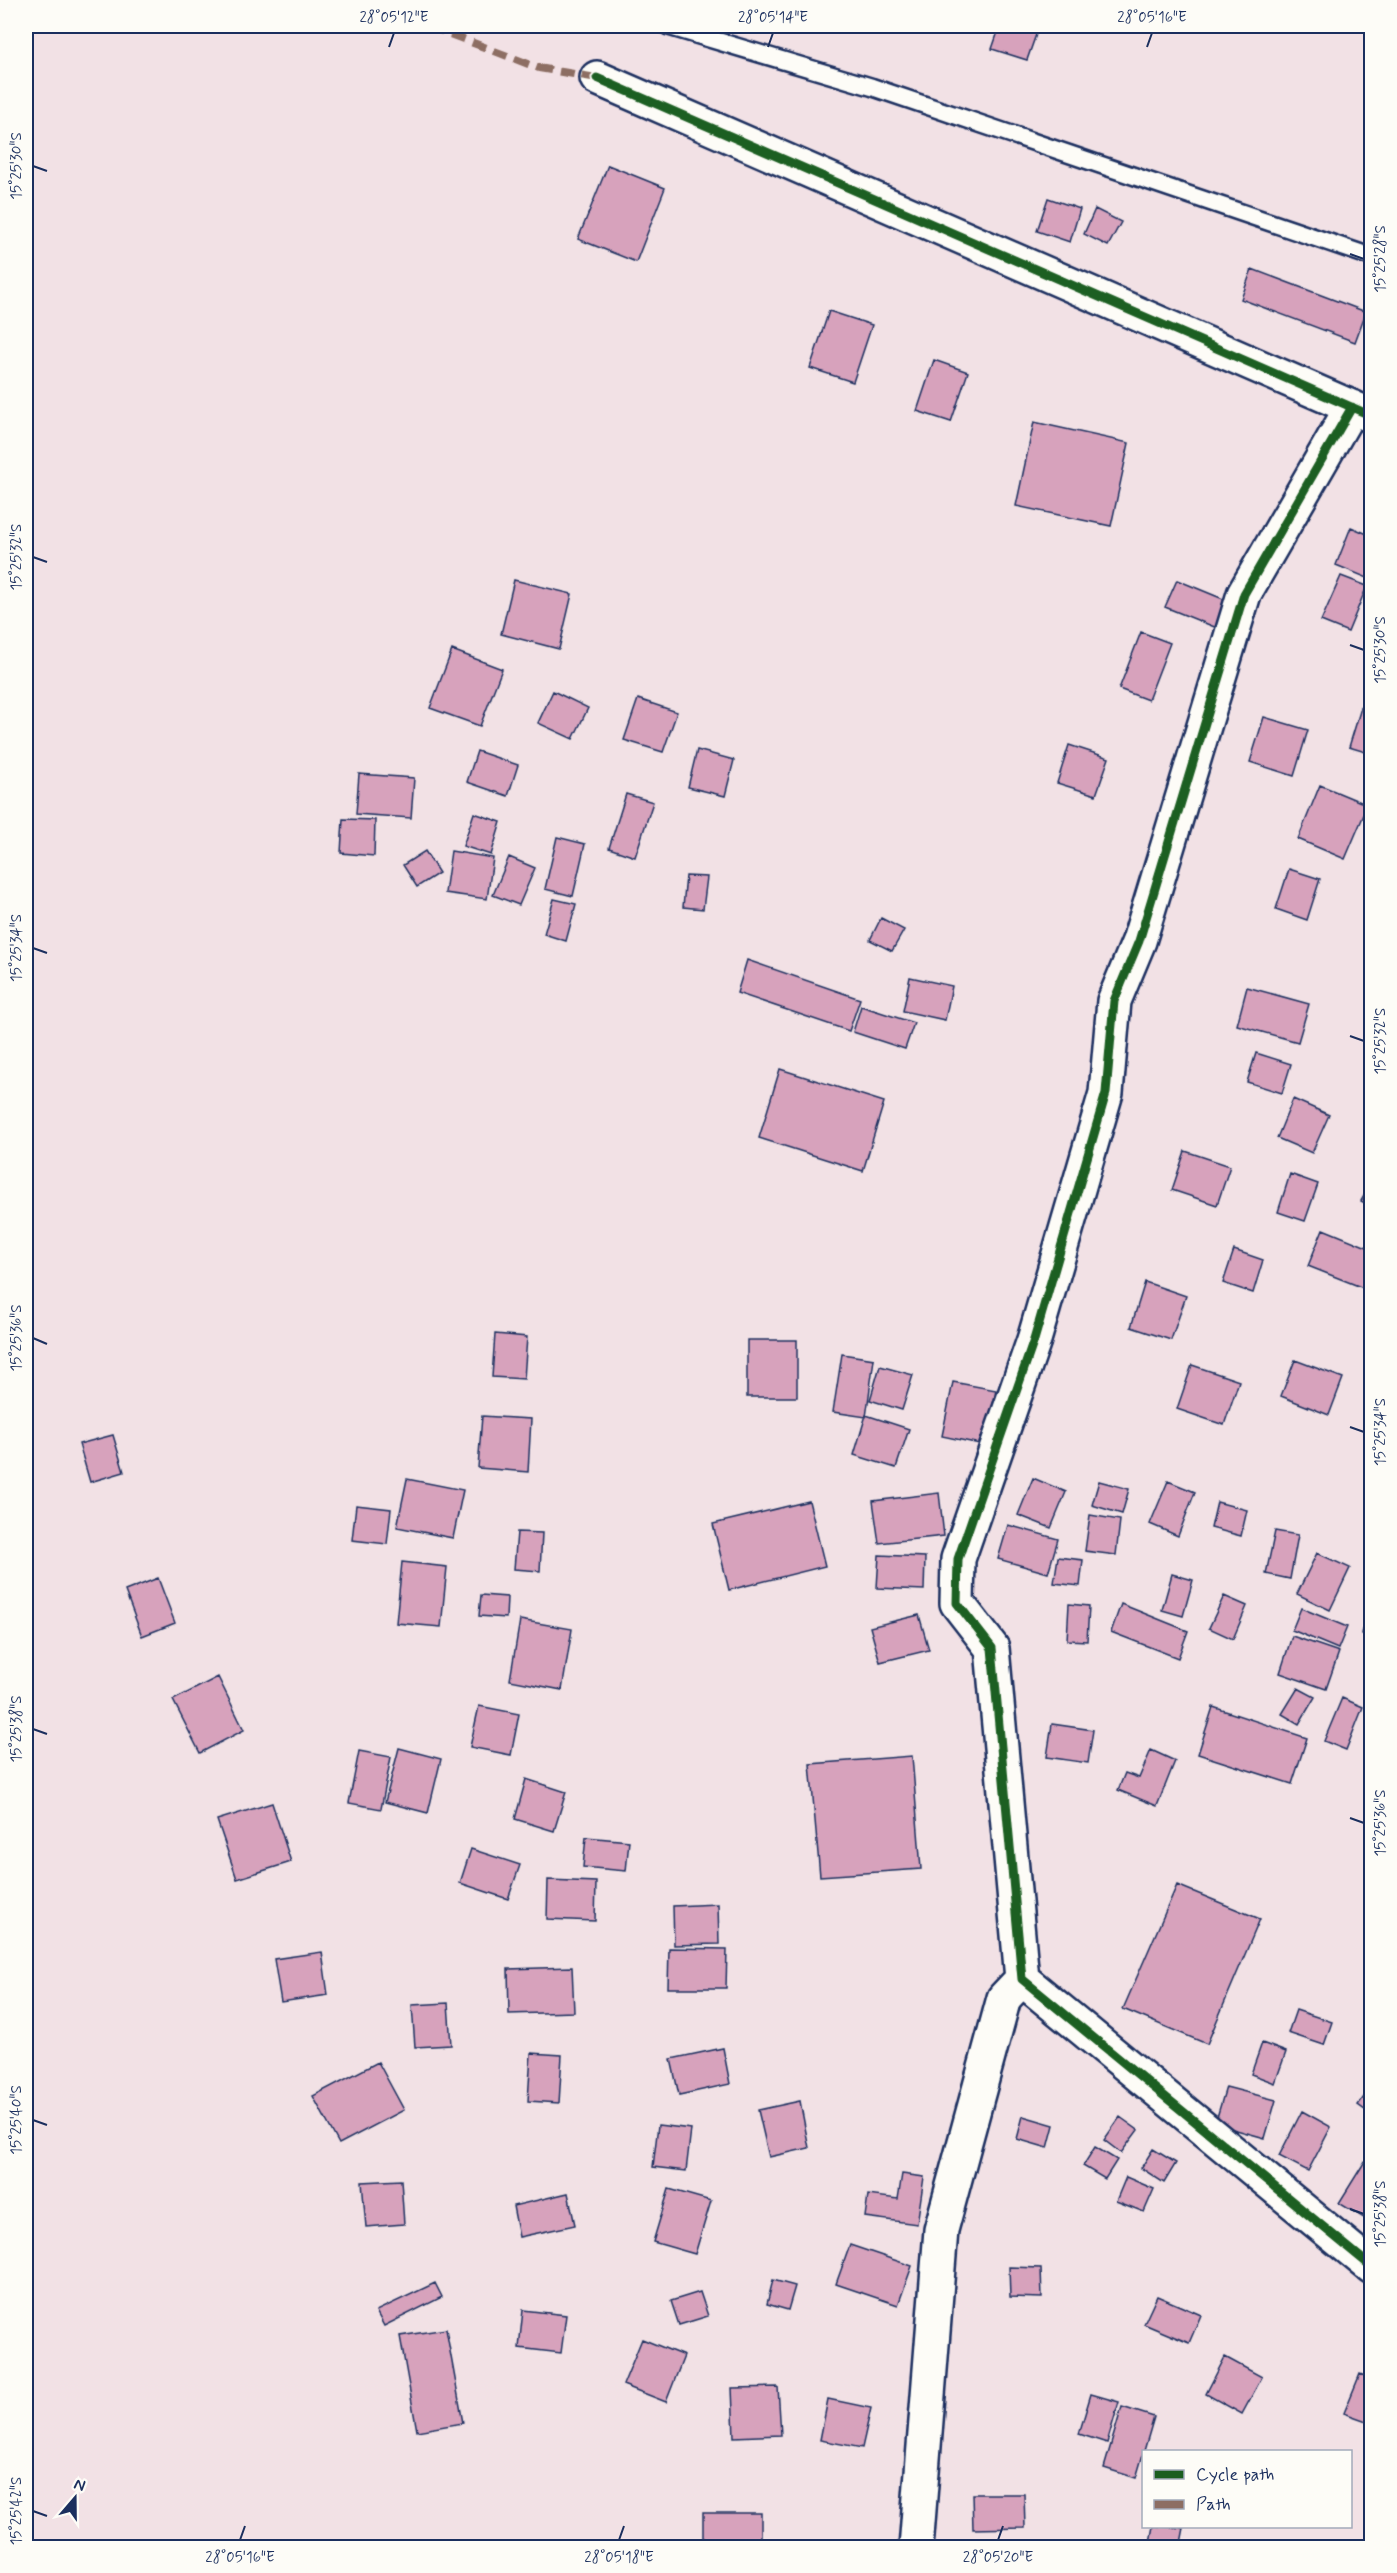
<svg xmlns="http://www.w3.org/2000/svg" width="1397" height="2573" viewBox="0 0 1397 2573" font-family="Mynerve,sans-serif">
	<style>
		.building { fill: #d7a2bc; stroke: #1b2f5e; stroke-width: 1.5 }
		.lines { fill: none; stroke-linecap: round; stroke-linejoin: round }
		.service-casing { stroke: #1b2f5e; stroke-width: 21 }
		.minor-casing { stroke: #1b2f5e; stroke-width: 38 }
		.service { stroke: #fdfcf7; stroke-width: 16 }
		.minor { stroke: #fdfcf7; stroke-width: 33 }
		.quiet { stroke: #8d6e63; stroke-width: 8; stroke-dasharray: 15 8; stroke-linecap: butt }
		.cycleway-casing { stroke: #fdfcf7; stroke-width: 13 }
		.cycleway { stroke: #1b5e20; stroke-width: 9 }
		.ticks { fill: none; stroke: #1b2f5e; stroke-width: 2 }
		.neatline { fill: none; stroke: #1b2f5e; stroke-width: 2 }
		.ticks-label { font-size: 15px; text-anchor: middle; fill: #1b2f5e }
	</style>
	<rect width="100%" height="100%" fill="#f2e1e5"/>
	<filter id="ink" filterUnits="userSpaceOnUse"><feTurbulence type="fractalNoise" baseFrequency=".0167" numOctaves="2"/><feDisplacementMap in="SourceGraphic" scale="12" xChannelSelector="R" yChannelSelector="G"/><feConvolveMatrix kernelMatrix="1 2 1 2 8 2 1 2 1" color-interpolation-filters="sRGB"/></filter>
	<g filter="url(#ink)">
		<path class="building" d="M1000 26H1039L1027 60 992 49Z
			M608 165 665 188 636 262 578 239Z
			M1048 198 1080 209 1070 242 1037 231Z
			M1095 209 1121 222 1108 246 1084 234Z
			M1252 269 1366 312 1355 342 1241 299Z
			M829 311 872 325 853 382 810 368Z
			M934 360 968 372 951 422 917 411Z
			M1034 422 1129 443 1111 526 1016 506Z
			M1351 527 1372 536 1370 579 1336 565Z
			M1341 576 1367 586 1348 632 1321 621Z
			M514 580 572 594 559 649 501 634Z
			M1177 580 1228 601 1217 628 1165 607Z
			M1141 632 1170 643 1148 700 1119 689Z
			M452 650 502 669 480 726 430 708Z
			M553 691 588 708 573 739 538 723Z
			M1364 698 1372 700V754L1349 747Z
			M638 699 677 712 663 752 624 740Z
			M1264 717 1308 730 1294 776 1250 762Z
			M1069 745 1109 758 1096 795 1057 783Z
			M697 750 734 760 725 796 688 787Z
			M477 751 518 765 508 796 467 782Z
			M359 774 414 778 411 818 356 814Z
			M1320 785 1368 805 1345 859 1298 839Z
			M626 794 653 802 635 857 609 848Z
			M474 813 501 822 491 855 463 846Z
			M343 819 375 820 374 856 341 853Z
			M557 837 585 844 573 896 545 889Z
			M425 851 439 873 417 887 403 865Z
			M451 851 493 858 487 899 445 893Z
			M509 857 535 868 519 905 493 895Z
			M1289 869 1320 879 1307 920 1276 909Z
			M686 876 707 877 703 909 683 907Z
			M554 899 576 904 566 941 544 934Z
			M881 918 904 930 892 951 870 940Z
			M747 960 860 999 849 1031 737 993Z
			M910 977 952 986 945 1020 903 1011Z
			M1247 987 1309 1004 1298 1042 1237 1025Z
			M861 1006 914 1023 905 1049 853 1032Z
			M1256 1053 1291 1064 1282 1093 1247 1082Z
			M780 1069 884 1102 863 1171 759 1138Z
			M1293 1099 1329 1115 1312 1153 1277 1138Z
			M1185 1151 1230 1166 1217 1205 1172 1190Z
			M1290 1174 1318 1184 1305 1221 1278 1212Z
			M1372 1182V1207L1361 1201Z
			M1323 1229 1372 1249V1276L1366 1289 1308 1266Z
			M1234 1250 1263 1260 1253 1293 1223 1283Z
			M1145 1282 1186 1296 1171 1340 1131 1327Z
			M495 1334 527 1337 524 1379 492 1377Z
			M747 1340H797V1397H747Z
			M842 1354 874 1359 866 1417 833 1412Z
			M1295 1360 1343 1378 1329 1415 1281 1396Z
			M1192 1365 1239 1381 1224 1425 1177 1409Z
			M880 1366 913 1375 902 1410 870 1400Z
			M953 1382 996 1390 985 1445 942 1436Z
			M866 1415 909 1429 896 1468 854 1455Z
			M482 1416 531 1419 528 1472 478 1468Z
			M113 1435 124 1472 90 1482 79 1444Z
			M1033 1478 1066 1492 1051 1528 1018 1515Z
			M407 1479 463 1490 453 1538 397 1527Z
			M1099 1481 1129 1489 1122 1514 1092 1505Z
			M1168 1481 1195 1492 1178 1536 1150 1524Z
			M939 1493 944 1536 879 1543 873 1501Z
			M809 1501 825 1566 729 1590 713 1524Z
			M1217 1502 1247 1510 1241 1536 1211 1528Z
			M356 1505 391 1509 387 1544 352 1540Z
			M1090 1515 1120 1520 1116 1555 1085 1551Z
			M1008 1525 1058 1539 1048 1573 998 1559Z
			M1275 1531 1298 1535 1290 1579 1266 1574Z
			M517 1532 542 1533 540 1571 514 1569Z
			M1317 1553 1350 1568 1330 1610 1297 1594Z
			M879 1555 925 1557 924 1590 877 1588Z
			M1058 1557 1083 1560 1080 1586 1054 1583Z
			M402 1562 447 1567 441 1627 396 1623Z
			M1172 1574 1193 1580 1183 1616 1162 1610Z
			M158 1578 175 1623 142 1636 125 1591Z
			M1371 1590H1372V1636L1362 1634Z
			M481 1595 507 1597 506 1618 479 1616Z
			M1224 1596 1247 1606 1233 1639 1209 1628Z
			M1069 1604 1089 1606 1087 1641 1067 1640Z
			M1121 1604 1188 1631 1178 1658 1111 1632Z
			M1301 1608 1347 1627 1338 1649 1292 1630Z
			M919 1615 929 1650 880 1662 870 1627Z
			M520 1620 572 1629 562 1690 510 1680Z
			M1292 1636 1339 1652 1326 1689 1280 1673Z
			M218 1677 244 1730 200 1753 173 1700Z
			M1298 1688 1315 1697 1299 1724 1282 1714Z
			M1342 1698 1363 1707 1346 1750 1324 1741Z
			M479 1706 519 1714 511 1755 470 1747Z
			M1213 1707 1307 1738 1292 1784 1198 1754Z
			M1052 1724 1093 1730 1088 1763 1047 1757Z
			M399 1748 441 1759 428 1813 385 1802Z
			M1151 1750 1175 1761 1157 1806 1118 1790 1125 1773 1139 1778Z
			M359 1751 391 1757 381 1809 349 1803Z
			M912 1756 921 1869 820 1876 810 1764Z
			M526 1779 566 1792 554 1831 515 1819Z
			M272 1803 291 1862 237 1879 217 1820Z
			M586 1837 629 1841 626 1871 583 1867Z
			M471 1849 520 1865 508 1899 460 1883Z
			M548 1880 596 1882 595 1921 547 1919Z
			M1177 1885 1260 1919 1207 2044 1123 2009Z
			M718 1904 719 1944 674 1945 673 1906Z
			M669 1948 727 1949 726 1988H668Z
			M322 1952 328 1995 281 2002 274 1959Z
			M572 1967 574 2012 509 2014 508 1969Z
			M448 2003 451 2045 415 2047 412 2005Z
			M1296 2010 1332 2022 1324 2045 1288 2033Z
			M1262 2043 1286 2052 1275 2083 1251 2074Z
			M723 2048 730 2084 679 2095 671 2059Z
			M531 2053 562 2055 559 2103 528 2101Z
			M378 2062 404 2110 339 2144 313 2096Z
			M1372 2086V2115L1358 2105Z
			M1226 2087 1276 2100 1265 2138 1215 2124Z
			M800 2101 809 2148 769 2157 758 2110Z
			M1302 2111 1331 2127 1308 2171 1279 2156Z
			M1023 2116 1054 2125 1048 2148 1017 2139Z
			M1120 2117 1138 2130 1121 2153 1104 2140Z
			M658 2125 691 2129 686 2171 653 2167Z
			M1095 2147 1117 2160 1105 2179 1083 2166Z
			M1153 2149 1176 2163 1164 2183 1141 2168Z
			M1367 2158 1372 2161V2223L1339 2203Z
			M902 2174 924 2177 917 2224 865 2217 868 2195 898 2199Z
			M1126 2177 1154 2189 1144 2212 1116 2201Z
			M401 2180 404 2224 366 2227 362 2182Z
			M669 2189 711 2201 695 2254 653 2242Z
			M568 2193 575 2225 519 2237 513 2206Z
			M850 2245 912 2266 898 2305 836 2284Z
			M1009 2267 1041 2268 1042 2298 1010 2297Z
			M773 2280 795 2286 788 2310 767 2304Z
			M435 2283 442 2297 384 2326 376 2311Z
			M700 2292 708 2316 679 2325 671 2301Z
			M1157 2296 1201 2315 1189 2343 1144 2324Z
			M523 2310 566 2315 561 2353 519 2348Z
			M446 2329 463 2423 417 2431 400 2336Z
			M642 2339 684 2356 666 2402 623 2385Z
			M1225 2357 1262 2377 1242 2414 1206 2394Z
			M1360 2374 1372 2379V2423L1344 2413Z
			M778 2387 781 2435 734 2437 732 2388Z
			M1091 2394 1119 2402 1107 2443 1079 2434Z
			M828 2399 871 2408 862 2448 820 2440Z
			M1122 2407 1154 2417 1136 2478 1104 2468Z
			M972 2494H1024L1025 2528 973 2529Z
			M703 2513H761V2548H703Z
			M1153 2526 1184 2528 1180 2548H1149Z"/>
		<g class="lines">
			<g class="service-casing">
				<path id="service" d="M667 26 872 87 1372 257"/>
			</g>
			<g class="minor-casing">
				<path id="minor" d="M597 78 1372 416
					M1352 407 1244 594 1139 941 1114 1001 1106 1093 1034 1340 958 1559 957 1603 992 1648 1022 1979 1372 2267
					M916 2548 941 2230 1004 1998 1022 1979"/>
			</g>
			<use href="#service" class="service"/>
			<use href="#minor" class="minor"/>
			<path class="quiet" d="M429 26 539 68 597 78"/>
			<g class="cycleway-casing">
				<path id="cycleway" d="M597 78 1372 416
					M1352 407 1244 594 1139 941 1114 1001 1106 1093 1034 1340 958 1559 957 1603 992 1648 1022 1979 1372 2267"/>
			</g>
			<use href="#cycleway" class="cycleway"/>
		</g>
	</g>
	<path class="ticks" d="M389 47 394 33M768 47 773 33M1147 47 1152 33M33 166 47 171M1350 254 1364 259M33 557 47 562M1350 645 1364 650M33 948 47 953M1350 1036 1364 1041M33 1338 47 1344M1350 1427 1364 1432M33 1729 47 1734M1350 1818 1364 1823M33 2120 47 2125M1350 2209 1364 2214M33 2511 47 2516M240 2540 245 2526M619 2540 624 2526M998 2540 1003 2526"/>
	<rect width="1397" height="2573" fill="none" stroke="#fdfcf7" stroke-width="66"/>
	<rect x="1142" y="2450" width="210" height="78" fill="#fdfcf7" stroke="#a3aaba" stroke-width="1.5"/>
	<rect x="1154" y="2470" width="30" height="9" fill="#1b5e20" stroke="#a3aaba" stroke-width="1.5"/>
	<text x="1196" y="2480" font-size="18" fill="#1b2f5e">Cycle path</text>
	<rect x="1154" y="2500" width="30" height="9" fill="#8d6e63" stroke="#a3aaba" stroke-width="1.5"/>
	<text x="1196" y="2510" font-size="18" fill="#1b2f5e">Path</text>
	<g transform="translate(75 2498) rotate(20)" stroke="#fdfcf7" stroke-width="4.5" paint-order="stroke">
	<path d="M0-4.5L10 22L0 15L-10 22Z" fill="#1b2f5e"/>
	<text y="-9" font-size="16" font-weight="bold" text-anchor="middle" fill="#1b2f5e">N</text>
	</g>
	<rect x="33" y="33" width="1331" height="2507" class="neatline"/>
	<g class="ticks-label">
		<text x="394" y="22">28°05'12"E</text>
		<text x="773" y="22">28°05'14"E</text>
		<text x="1152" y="22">28°05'16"E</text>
		<text transform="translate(16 166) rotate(-90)" y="5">15°25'30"S</text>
		<text transform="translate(1380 259) rotate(-90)" y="5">15°25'28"S</text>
		<text transform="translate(16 557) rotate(-90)" y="5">15°25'32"S</text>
		<text transform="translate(1380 650) rotate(-90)" y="5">15°25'30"S</text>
		<text transform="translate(16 948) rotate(-90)" y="5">15°25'34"S</text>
		<text transform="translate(1380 1041) rotate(-90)" y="5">15°25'32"S</text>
		<text transform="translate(16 1338) rotate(-90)" y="5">15°25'36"S</text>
		<text transform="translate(1380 1432) rotate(-90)" y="5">15°25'34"S</text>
		<text transform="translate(16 1729) rotate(-90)" y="5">15°25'38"S</text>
		<text transform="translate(1380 1823) rotate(-90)" y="5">15°25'36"S</text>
		<text transform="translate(16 2120) rotate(-90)" y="5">15°25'40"S</text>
		<text transform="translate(1380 2214) rotate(-90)" y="5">15°25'38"S</text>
		<text transform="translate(16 2511) rotate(-90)" y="5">15°25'42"S</text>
		<text x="240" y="2562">28°05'16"E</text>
		<text x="619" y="2562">28°05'18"E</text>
		<text x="998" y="2562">28°05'20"E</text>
	</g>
</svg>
